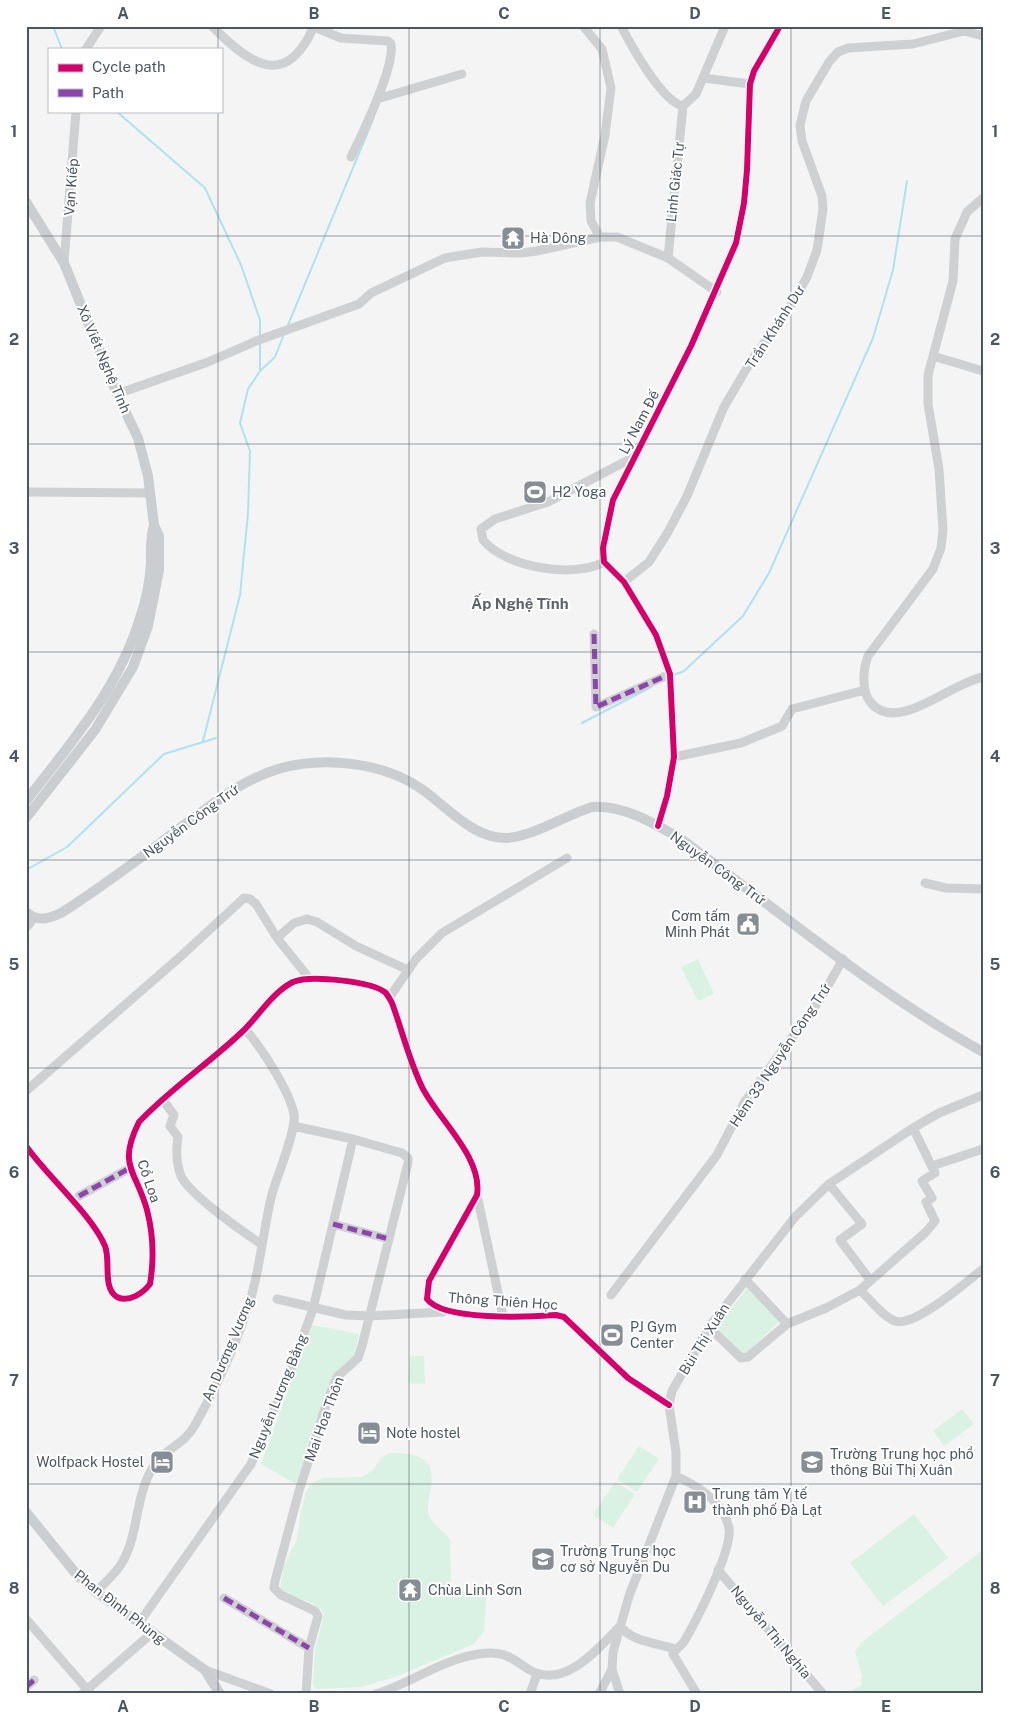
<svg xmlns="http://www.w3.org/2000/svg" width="1009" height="1720" viewBox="0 0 1009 1720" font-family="'Public Sans',sans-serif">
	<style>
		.green { fill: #d9f2e3 }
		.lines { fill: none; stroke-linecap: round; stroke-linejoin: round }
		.stream { stroke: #aee2f0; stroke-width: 2 }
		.minor { stroke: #ced0d2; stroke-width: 9 }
		.major { stroke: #caced1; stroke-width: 10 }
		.quiet { stroke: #8e44ad; stroke-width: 5; stroke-dasharray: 10 5; stroke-linecap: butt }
		.cycleway-casing { stroke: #fff; stroke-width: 9 }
		.cycleway { stroke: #d6006c; stroke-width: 6 }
		.grid { fill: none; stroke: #4a5661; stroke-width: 1; stroke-opacity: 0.55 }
		.labels { text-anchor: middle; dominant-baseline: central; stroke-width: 4; stroke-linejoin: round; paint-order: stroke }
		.street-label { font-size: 14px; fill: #4a5661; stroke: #fff }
		.poi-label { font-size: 14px; fill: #4a5661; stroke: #fff; text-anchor: start }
		.neighbourhood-label { font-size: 15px; font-weight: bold; fill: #5f6368; stroke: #fff }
		.neatline { fill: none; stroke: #4a5661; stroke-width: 2 }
		.grid-label { font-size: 16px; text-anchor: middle; font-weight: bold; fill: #4a5661 }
	</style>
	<rect width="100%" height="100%" fill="#f4f4f4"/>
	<path class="green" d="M698 959 714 994 698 1001 681 967Z
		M747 1288 779 1322 744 1355 717 1327Z
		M312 1325 359 1334 354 1356 333 1375 296 1484 261 1464Z
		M409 1356H424L425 1384 408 1383Z
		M962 1409 974 1424 944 1446 933 1431Z
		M639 1446 659 1459 637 1492 617 1479Z
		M389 1453C414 1453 436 1455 431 1487 430 1494 427 1502 428 1510 429 1524 443 1529 450 1540L451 1584 459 1591 484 1594 486 1597 484 1631 474 1644 395 1677 361 1687 316 1689 313 1686 315 1650 324 1614C315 1597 290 1601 280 1587L284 1566 297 1539 301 1511 306 1492 312 1483 323 1478 362 1477 373 1470 381 1458Z
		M615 1482 635 1494 613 1528 593 1515Z
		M914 1514 948 1558 883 1606 850 1563Z
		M983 1550V1694H845L861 1685 862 1676 855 1651 863 1641Z"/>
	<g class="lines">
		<path class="stream" d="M53 26 62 49
			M116 111 205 188 241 265 260 320V337
			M288 325 374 117
			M260 342V370
			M674 675 684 671 743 616 769 573 873 338 893 270 907 181
			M582 723 651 687
			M203 741 240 595 248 513 250 451 240 423 248 389 260 371 275 357 284 334
			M26 870 67 847 164 754 216 738"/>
		<path class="minor" d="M212 26C249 64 286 91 314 26
			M583 26 602 49 611 88 605 135 590 203 591 221 600 237
			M621 26C631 45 662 102 683 106L696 94 725 26
			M314 27 341 38 388 41 391 44C395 68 362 134 351 157
			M86 49 101 26
			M703 78 750 84
			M377 99 462 74
			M983 198 967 212 955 239 953 281 928 375V404L939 469 943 530 941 548 933 569 868 656C863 670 861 691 871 703 898 734 950 683 983 677
			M668 258 683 106
			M64 263 76 111
			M933 356 983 371
			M117 394 208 362 256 341 359 304 371 293 445 258 482 252 521 253 537 251 600 237H617L668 258 717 292
			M26 492 150 493
			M604 562C573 579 505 567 483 540L481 529 495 519 548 502 634 457
			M624 582 649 562 668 532 687 496 724 407 751 361 787 312 807 277 817 250 823 209 822 196 802 141 800 125 806 101 829 62 838 52 848 48 913 44 964 31 983 36
			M594 634 596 707 670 674
			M674 757 741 743 782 726 792 709 865 690
			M658 826 667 796 674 757 670 674 656 635 624 582 604 562 603 548 613 500 691 346 736 243 744 203 747 170 750 84 754 71 780 26
			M925 883 946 888 983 889
			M26 928 34 918
			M277 938 294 923 307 919 317 922 356 946 408 970
			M389 998 416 959 442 933 567 858
			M26 1091 180 957 244 898 250 899 256 904 277 938 309 978
			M163 1100 174 1115 170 1126 178 1137C176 1150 176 1163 181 1176 190 1195 242 1231 261 1244
			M293 1126 353 1139 402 1153 408 1158V1163L362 1346 358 1358 337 1377 326 1405 299 1491 275 1581 274 1588 281 1595 315 1611 318 1616 309 1648 306 1694
			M26 1146C47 1176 92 1215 105 1246 111 1261 102 1288 117 1297 129 1303 143 1293 150 1284 154 1260 153 1233 147 1210 136 1170 117 1166 139 1122 171 1088 211 1062 244 1030 260 1014 273 992 293 982 310 975 372 981 386 993 388 996 390 999 392 1003 402 1030 409 1060 422 1087 437 1118 483 1157 477 1195L429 1281 427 1299C443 1321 529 1317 556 1315L564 1317 628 1378 669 1405
			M932 1166 983 1149
			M829 1184 862 1224 840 1240 870 1280
			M477 1195 503 1316
			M79 1196 130 1168
			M333 1224 389 1239
			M745 1279 787 1324
			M860 1290 926 1232 935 1221 926 1202 932 1198 922 1181 935 1173 913 1128
			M611 1295 717 1155 744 1103 821 998 843 959
			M277 1299 346 1315 369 1316 443 1312
			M709 1327 741 1358 748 1357 787 1324 826 1308 860 1290C870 1299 882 1316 895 1321 914 1328 966 1282 983 1269
			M676 1476C698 1486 725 1503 729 1529 732 1551 697 1619 685 1640 682 1646 676 1648 673 1654L697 1694
			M718 1570 823 1694
			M96 1592C105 1582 117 1573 123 1561 139 1532 135 1496 153 1467 163 1450 185 1444 195 1425 218 1384 239 1339 252 1294 261 1261 264 1226 272 1194 277 1176 297 1129 294 1114 289 1090 261 1047 245 1029
			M224 1598 309 1648
			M26 1619 91 1694
			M139 1623 251 1464 288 1377 313 1309 353 1139
			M205 1670 271 1694
			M26 1687 34 1680
			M82 1694 152 1633
			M376 1694C411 1683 443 1659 479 1654 503 1650 510 1657 528 1669 563 1691 597 1650 620 1626 632 1642 657 1643 675 1649
			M530 1694 537 1674
			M599 1694 612 1669
			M620 1694 612 1669 613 1652 629 1596 676 1476V1452L669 1405 672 1391 709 1327 795 1217 829 1184 913 1128 939 1113 983 1095"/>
		<path class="major" d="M26 202 64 263 117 394 138 438 148 476 154 525 159 536V570L148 626 133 667 95 730 26 818
			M26 801C70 744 119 688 140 618 146 601 150 581 151 562 151 549 150 538 154 525
			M26 912C38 922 48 919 61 913 104 886 144 855 184 825 214 803 242 780 278 769 324 756 384 762 423 790 448 808 474 839 507 838 534 836 566 815 592 807 624 805 655 824 681 839 780 912 875 992 983 1052
			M26 1512 77 1575 96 1592 205 1670 220 1694"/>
		<path class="quiet" d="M594 634 596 707 670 674
			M79 1196 130 1168
			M333 1224 389 1239
			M224 1598 309 1648
			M26 1687 34 1680"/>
		<g class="cycleway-casing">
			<path id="cycleway" d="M658 826 667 796 674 757 670 674 656 635 624 582 604 562 603 548 613 500 691 346 736 243 744 203 747 170 750 84 754 71 780 26
				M26 1146C47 1176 92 1215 105 1246 111 1261 102 1288 117 1297 129 1303 143 1293 150 1284 154 1260 153 1233 147 1210 136 1170 117 1166 139 1122 171 1088 211 1062 244 1030 260 1014 273 992 293 982 310 975 372 981 386 993 388 996 390 999 392 1003 402 1030 409 1060 422 1087 437 1118 483 1157 477 1195L429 1281 427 1299C443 1321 529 1317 556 1315L564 1317 628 1378 669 1405"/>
		</g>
		<use href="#cycleway" class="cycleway"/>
	</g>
	<path class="grid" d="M218 26V49M409 26V1694M600 26V1694M791 26V1694M218 111V1694M26 236H983M26 444H983M26 652H983M26 860H983M26 1068H983M26 1276H983M26 1484H983"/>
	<defs>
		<g id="temple-square" transform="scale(1.25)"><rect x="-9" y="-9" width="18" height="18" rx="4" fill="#868d94" stroke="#fff"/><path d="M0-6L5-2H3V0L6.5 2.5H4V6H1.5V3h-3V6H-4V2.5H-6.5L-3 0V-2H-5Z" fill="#fff"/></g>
		<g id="stadium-square" transform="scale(1.25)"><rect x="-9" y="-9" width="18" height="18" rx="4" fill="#868d94" stroke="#fff"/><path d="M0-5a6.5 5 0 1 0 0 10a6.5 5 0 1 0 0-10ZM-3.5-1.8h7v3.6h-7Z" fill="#fff"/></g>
		<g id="civic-square" transform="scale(1.25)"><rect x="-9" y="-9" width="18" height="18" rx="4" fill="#868d94" stroke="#fff"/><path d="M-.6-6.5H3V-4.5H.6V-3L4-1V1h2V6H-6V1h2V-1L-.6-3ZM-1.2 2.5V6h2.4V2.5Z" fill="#fff"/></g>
		<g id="hotel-square" transform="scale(1.25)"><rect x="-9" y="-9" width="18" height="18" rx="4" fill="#868d94" stroke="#fff"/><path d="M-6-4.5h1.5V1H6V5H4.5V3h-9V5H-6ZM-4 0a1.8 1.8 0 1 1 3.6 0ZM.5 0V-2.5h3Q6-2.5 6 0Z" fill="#fff"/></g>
		<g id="school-square" transform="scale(1.25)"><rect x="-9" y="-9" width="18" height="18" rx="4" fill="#868d94" stroke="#fff"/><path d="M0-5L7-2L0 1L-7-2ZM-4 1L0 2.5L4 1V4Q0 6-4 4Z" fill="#fff"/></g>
		<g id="hospital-square" transform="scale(1.25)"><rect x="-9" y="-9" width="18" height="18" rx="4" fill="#868d94" stroke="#fff"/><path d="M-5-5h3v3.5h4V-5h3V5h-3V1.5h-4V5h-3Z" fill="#fff"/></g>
	</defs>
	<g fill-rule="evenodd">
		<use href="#temple-square" x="513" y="238"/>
		<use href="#stadium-square" x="535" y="492"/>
		<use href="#civic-square" x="748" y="924"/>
		<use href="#stadium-square" x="612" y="1335"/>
		<use href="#hotel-square" x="369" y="1433"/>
		<use href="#hotel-square" x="162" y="1462"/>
		<use href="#school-square" x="812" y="1462"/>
		<use href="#hospital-square" x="695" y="1502"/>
		<use href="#school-square" x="543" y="1559"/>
		<use href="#temple-square" x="410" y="1590"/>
	</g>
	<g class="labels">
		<g class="street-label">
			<text transform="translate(675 182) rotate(-84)">Linh Giác Tự</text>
			<text transform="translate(71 187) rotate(-86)">Vạn Kiếp</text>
			<text transform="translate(775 327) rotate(-57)">Trần Khánh Dư</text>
			<text transform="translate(104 359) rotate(67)">Xô Viết Nghệ Tĩnh</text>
			<text transform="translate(639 422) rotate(-62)">Lý Nam Đế</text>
			<text transform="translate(191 821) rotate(-36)">Nguyễn Công Trứ</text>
			<text transform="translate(718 868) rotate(36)">Nguyễn Công Trứ</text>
			<text transform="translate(780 1055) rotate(-56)">Hẻm 33 Nguyễn Công Trứ</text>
			<text transform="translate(149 1181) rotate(71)">Cổ Loa</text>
			<text transform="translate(503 1301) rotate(4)">Thông Thiên Học</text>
			<text transform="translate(704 1339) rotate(-58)">Bùi Thị Xuân</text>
			<text transform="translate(228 1349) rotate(-67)">An Dương Vương</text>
			<text transform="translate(278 1396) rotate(-68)">Nguyễn Lương Bằng</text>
			<text transform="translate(324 1419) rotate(-70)">Mai Hoa Thôn</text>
			<text transform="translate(120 1607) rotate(38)">Phan Đình Phùng</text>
			<text transform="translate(771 1632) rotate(50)">Nguyễn Thị Nghĩa</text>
		</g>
		<g class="poi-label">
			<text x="530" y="238">Hà Dông</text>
			<text x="552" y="492">H2 Yoga</text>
			<text x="730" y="916" text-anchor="end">Cơm tấm<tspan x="730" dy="16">Minh Phát</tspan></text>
			<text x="630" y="1327">PJ Gym<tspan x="630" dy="16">Center</tspan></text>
			<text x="386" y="1433">Note hostel</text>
			<text x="830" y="1454">Trường Trung học phổ<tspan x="830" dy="16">thông Bùi Thị Xuân</tspan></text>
			<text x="144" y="1462" text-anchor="end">Wolfpack Hostel</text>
			<text x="712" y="1494">Trung tâm Y tế<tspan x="712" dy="16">thành phố Đà Lạt</tspan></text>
			<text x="560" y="1551">Trường Trung học<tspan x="560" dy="16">cơ sở Nguyễn Du</tspan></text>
			<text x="428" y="1590">Chùa Linh Sơn</text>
		</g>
		<g class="neighbourhood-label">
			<text x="520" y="603">Ấp Nghệ Tĩnh</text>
		</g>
	</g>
	<rect width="1009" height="1720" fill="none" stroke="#ffffff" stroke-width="55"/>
	<rect x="48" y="48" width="175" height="65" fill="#ffffff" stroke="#b7bbc0"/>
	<rect x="58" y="64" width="25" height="8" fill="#d6006c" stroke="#b7bbc0"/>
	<text x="92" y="72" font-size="15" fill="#4a5661">Cycle path</text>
	<rect x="58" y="89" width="25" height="8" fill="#8e44ad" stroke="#b7bbc0"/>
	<text x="92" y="98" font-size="15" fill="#4a5661">Path</text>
	<rect x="28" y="28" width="954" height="1664" class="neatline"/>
	<g class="grid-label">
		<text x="123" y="19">A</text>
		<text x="314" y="19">B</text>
		<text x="504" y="19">C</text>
		<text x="695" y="19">D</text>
		<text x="886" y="19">E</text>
		<text x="14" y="137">1</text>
		<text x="995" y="137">1</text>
		<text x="14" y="345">2</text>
		<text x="995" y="345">2</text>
		<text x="14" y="554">3</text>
		<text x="995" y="554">3</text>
		<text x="14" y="762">4</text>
		<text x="995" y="762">4</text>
		<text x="14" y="970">5</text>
		<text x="995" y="970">5</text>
		<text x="14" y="1178">6</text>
		<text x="995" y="1178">6</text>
		<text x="14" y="1386">7</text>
		<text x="995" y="1386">7</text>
		<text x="14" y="1594">8</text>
		<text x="995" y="1594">8</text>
		<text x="123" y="1712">A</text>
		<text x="314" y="1712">B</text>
		<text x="504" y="1712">C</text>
		<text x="695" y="1712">D</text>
		<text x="886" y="1712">E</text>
	</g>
</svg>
